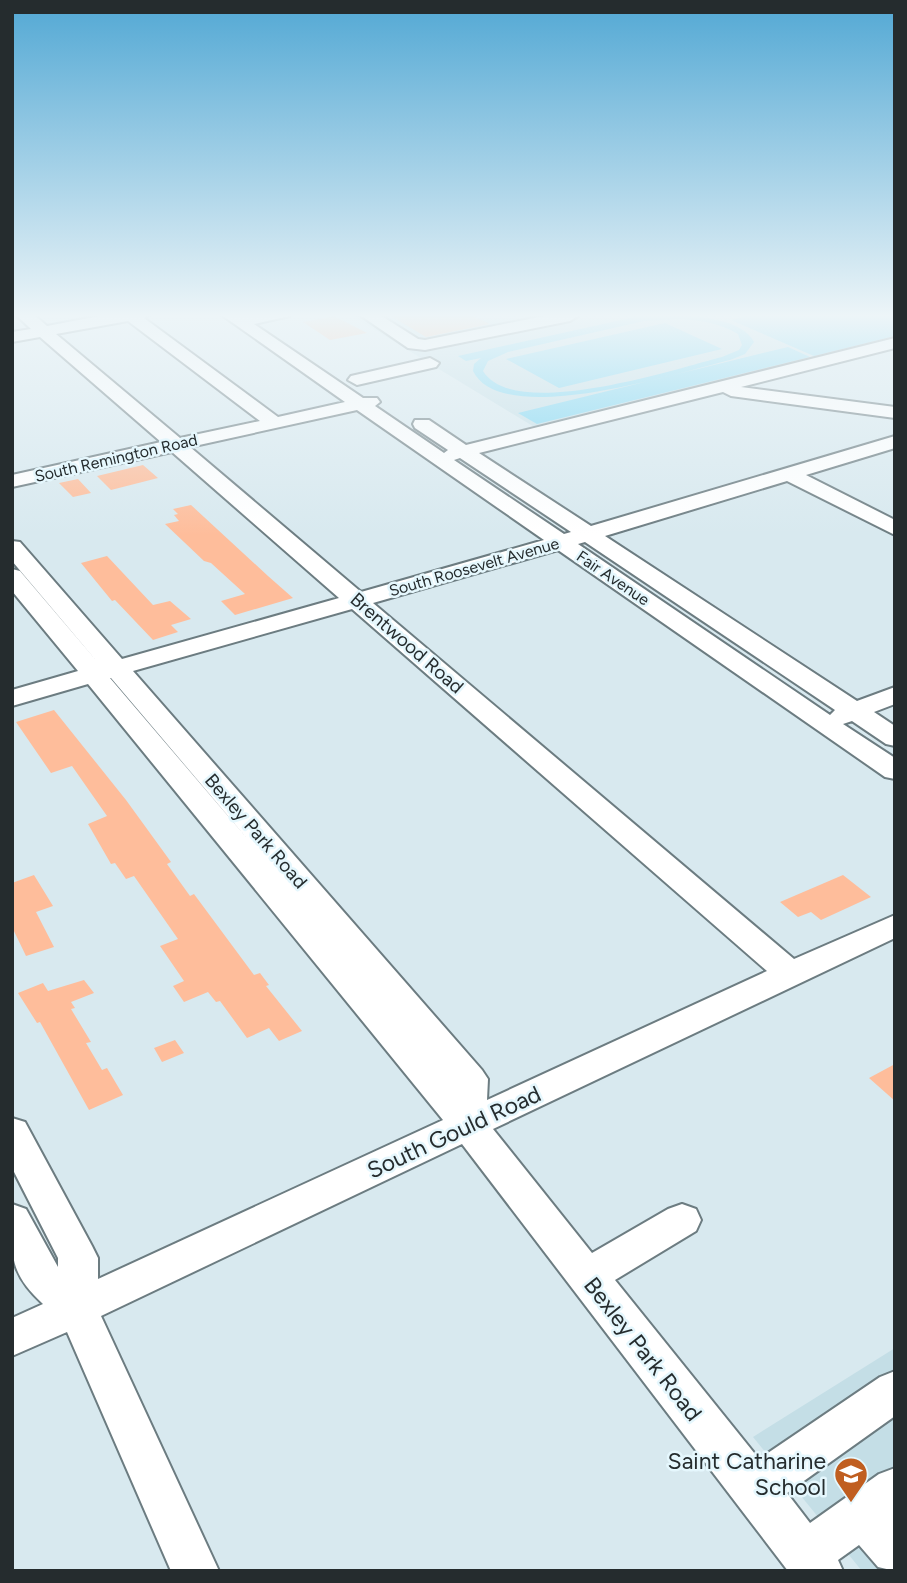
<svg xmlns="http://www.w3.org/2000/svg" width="907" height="1583" viewBox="0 0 907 1583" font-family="Figtree,sans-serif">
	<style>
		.built { fill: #c4dee6 }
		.green { fill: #78d5f2; fill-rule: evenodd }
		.building { fill: #febd9b }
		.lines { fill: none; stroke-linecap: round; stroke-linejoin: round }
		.minor-casing { stroke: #6c7c81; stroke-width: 4 }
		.minor { fill: #fff; fill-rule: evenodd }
		.labels { text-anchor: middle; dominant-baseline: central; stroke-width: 5; stroke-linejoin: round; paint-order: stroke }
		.far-street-label { font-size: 16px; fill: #252c2e; stroke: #e5f7fd }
		.street-label { font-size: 19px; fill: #252c2e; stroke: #e5f7fd }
		.near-street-label { font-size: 23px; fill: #252c2e; stroke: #e5f7fd }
		.near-poi-label { font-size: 23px; fill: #252c2e; stroke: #e5f7fd; text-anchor: end }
	</style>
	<rect width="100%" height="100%" fill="#d8e9ef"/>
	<path class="built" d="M347 313H895V338L536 428Z
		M895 1348V1571H862L753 1437Z"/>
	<path class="green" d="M758 313H895V336L814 356 731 320Z
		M660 316C685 315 741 316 754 342L745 354 730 360C680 372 502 430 473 371L474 364 481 358 466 361 458 356 635 317ZM679 319C700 320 720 323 738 334L742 345 739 350 722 357C675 369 514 422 483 371L488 361 508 352 644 321Z
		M665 323 722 349 559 388 506 359Z
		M788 347 810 357 537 424 518 413Z"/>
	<path class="building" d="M386 313H467L490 324 426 337Z
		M334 316 367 333 330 340 303 322Z
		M143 465 158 478 111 490 97 476Z
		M78 479 91 493 73 497 59 483Z
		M191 505 268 576 293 598 235 615 221 601 245 594 211 563 204 561 165 524 179 521 174 515 178 514 173 509Z
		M107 556 153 605 170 601 191 619 171 625 178 632 153 640 115 600 112 601 81 563Z
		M54 710 126 800 171 862 167 864 190 896 194 894 254 975 260 973 269 985 266 986 302 1031 279 1041 269 1028 247 1038 220 1001 216 1002 208 992 184 1002 173 986 184 981 160 946 178 939 134 876 126 879 115 863 111 864 88 824 107 816 72 766 51 773 16 722Z
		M34 875 53 906 36 912 54 947 26 956 12 927V883Z
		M843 875 871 897 821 920 811 912 798 917 780 902Z
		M84 980 94 993 71 1002 75 1008 71 1009 91 1042 86 1043 102 1070 107 1068 123 1095 89 1110 40 1022 37 1023 18 993 43 983 48 991Z
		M175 1040 184 1053 162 1062 154 1048Z
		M895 1064V1101L869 1078Z"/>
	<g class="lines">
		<g class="minor-casing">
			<path id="minor" d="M14 313H32L47 326 115 313H152L144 318 278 417 345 402 219 313H238L243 316 292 313 290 316 254 324 363 398H377L380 402 375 406 444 453 448 450 415 428 413 424 415 420H429L466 445 895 338V348L741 387 895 407V418L731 396 723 392 479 453 591 526 895 436V448L806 475 895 520V535L787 481 605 536 857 701 895 687V704L874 712 895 726V746L886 744 852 721 843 724 895 758V779L885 777 558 550 373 603 794 959 895 915V938L493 1129 592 1253 668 1209 682 1204 696 1209 701 1220 696 1231 615 1280 759 1459 880 1377 895 1371V1416L787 1493 810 1523 879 1474 895 1468V1571L878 1567 859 1545 838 1560 843 1571H788L462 1144 101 1316 219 1571H171L67 1332 12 1356V1318L43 1304C6 1270 12 1251 12 1204L26 1209 58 1267V1258L12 1168V1118L25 1122 92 1246 98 1258V1279L443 1120 88 684 12 706V690L78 671 12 591V569L20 571 100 665 12 561V541L20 542 122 659 339 598 172 452 12 487V475L161 442 40 337 12 342V332L31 329ZM128 321 260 421 180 438 56 334ZM357 410 544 540 361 592 190 447ZM460 458 571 532 564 534 454 460ZM585 542 835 710 830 715 578 544ZM352 609 767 971 487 1100 488 1079 482 1070 133 671ZM110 678H111L251 843Z
				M357 313H377L418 339 425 340 559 313H576L578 316 570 321 425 350 408 348Z
				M430 358 439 363 436 367 357 385 348 380 351 376Z"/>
		</g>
		<use href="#minor" class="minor"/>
	</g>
	<linearGradient id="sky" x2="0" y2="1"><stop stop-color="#52a8d4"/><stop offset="0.59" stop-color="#edf5f8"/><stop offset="1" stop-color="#edf5f8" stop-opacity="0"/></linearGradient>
	<rect width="907" height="535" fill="url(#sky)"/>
	<defs>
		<g id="school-pin" transform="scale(1.75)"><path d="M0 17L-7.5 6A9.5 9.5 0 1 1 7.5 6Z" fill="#c05e20" stroke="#e5f7fd"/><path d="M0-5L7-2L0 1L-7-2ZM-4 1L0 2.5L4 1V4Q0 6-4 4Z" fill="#fff"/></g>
	</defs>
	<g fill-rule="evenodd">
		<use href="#school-pin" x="851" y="1474"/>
	</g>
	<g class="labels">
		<g class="far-street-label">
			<text transform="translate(116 458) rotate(-13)">South Remington Road</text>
			<text transform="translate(474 567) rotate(-16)">South Roosevelt Avenue</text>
			<text transform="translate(613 578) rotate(34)">Fair Avenue</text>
		</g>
		<g class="street-label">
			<text transform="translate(407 643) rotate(41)">Brentwood Road</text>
			<text transform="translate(256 831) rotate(49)">Bexley Park Road</text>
		</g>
		<g class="near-street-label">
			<text transform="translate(454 1132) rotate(-25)">South Gould Road</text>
			<text transform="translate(643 1349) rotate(52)">Bexley Park Road</text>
		</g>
		<g class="near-poi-label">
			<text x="826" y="1461">Saint Catharine<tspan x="826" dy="26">School</tspan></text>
		</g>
	</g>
	<rect width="907" height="1583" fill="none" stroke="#252c2e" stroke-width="28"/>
</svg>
